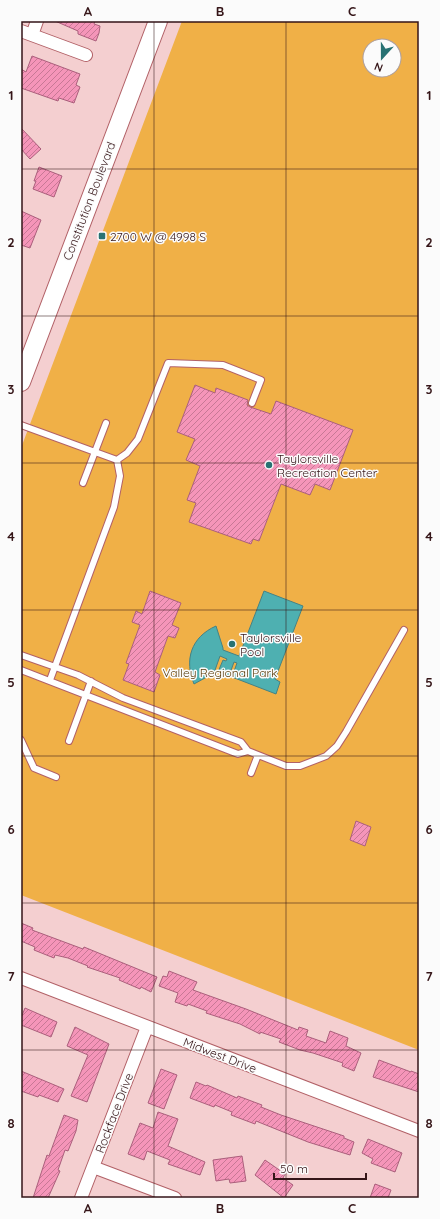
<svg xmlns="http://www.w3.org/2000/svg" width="440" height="1219" viewBox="0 0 440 1219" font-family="Quicksand,sans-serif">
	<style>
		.park { fill: #f0b047; fill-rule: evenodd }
		.water { fill: #4eb0b1; stroke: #468283 }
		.building { fill: url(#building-hatch); stroke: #ab5f7c }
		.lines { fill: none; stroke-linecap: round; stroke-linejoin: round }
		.lane-casing { stroke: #b26167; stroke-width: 8 }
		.street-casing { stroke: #b26167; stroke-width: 14 }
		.secondary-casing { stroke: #b26167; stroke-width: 20 }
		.lane { stroke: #fff; stroke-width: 6 }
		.street { stroke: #fff; stroke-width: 12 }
		.secondary { stroke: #fff; stroke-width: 18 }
		.grid { fill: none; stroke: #351518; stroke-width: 1; stroke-opacity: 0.55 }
		.poi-dot { fill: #287273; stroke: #fbfbfb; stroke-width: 1.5 }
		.labels { text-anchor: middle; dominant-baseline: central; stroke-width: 3; stroke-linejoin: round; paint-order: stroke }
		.street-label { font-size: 12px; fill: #351518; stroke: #fbfbfb }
		.poi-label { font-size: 12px; fill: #351518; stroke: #fbfbfb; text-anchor: start }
		.park-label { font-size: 12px; fill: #5d4111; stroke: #fbfbfb }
		.neatline { fill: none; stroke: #351518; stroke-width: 1.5 }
		.grid-label { font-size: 13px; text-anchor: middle; font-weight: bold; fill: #351518 }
	</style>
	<defs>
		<pattern id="building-hatch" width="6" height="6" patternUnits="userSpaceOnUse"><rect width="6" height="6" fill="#f595b9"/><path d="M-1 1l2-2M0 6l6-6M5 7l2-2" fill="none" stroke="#c77895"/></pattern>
	</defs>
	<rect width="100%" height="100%" fill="#f4cfd0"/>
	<path class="park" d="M182 21H419V1050L21 895V448ZM370 46H394V70H370Z"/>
	<path class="water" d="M264 591 303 606 275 679 280 682 276 694 232 677 237 663 234 662 229 676 218 672 223 660 226 661 227 659 220 656 214 673 194 684C184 660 191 637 216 626L223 648V650L239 656Z"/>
	<path class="building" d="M55 21H95L94 24 100 26 99 33 96 41 78 34V31Z
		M32 56 80 74 76 85 80 87 74 103 59 98 58 101 21 88V69L26 72Z
		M21 128 41 149 30 159 21 149Z
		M39 167 62 176 54 197 33 189 36 181H34Z
		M21 211 41 220 30 248 21 245Z
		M195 385 215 393 216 388 248 400 247 405 250 407 271 414 276 401 353 430 330 490 315 484 310 495 281 484 259 541 253 539 251 544 189 522 196 503 187 500 200 466 186 460 195 439 177 432Z
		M150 591 181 603 172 625 179 628 175 638 168 636 155 672 160 675 154 692 123 680 129 664 126 663 140 625 132 622 136 611 142 614Z
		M356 821 371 827 365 846 350 840Z
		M21 923 33 928 32 930 83 949 84 947 157 977 151 992 141 987 140 989 119 980 120 978 87 967 88 966 68 958 55 955 54 958 34 950 35 947 21 941Z
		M169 971 197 982 193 990 246 1009 298 1030 299 1027 308 1030 306 1036 326 1043 330 1031 348 1038 346 1046 361 1053 354 1071 342 1066 343 1063 313 1053 300 1050 279 1042 281 1039 260 1032V1034L240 1024 206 1013 207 1011 188 1004 187 1006 175 1002 178 993 159 986 163 976 167 977Z
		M25 1008 57 1022 51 1037 21 1025V1018Z
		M75 1027 109 1044 87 1102 71 1096 88 1055 67 1046Z
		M379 1060 411 1072V1071L419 1074V1092L373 1077Z
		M161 1069 177 1075 164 1109 148 1103Z
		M21 1071 64 1089 58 1102 39 1095 38 1097 21 1091Z
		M196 1082 206 1086 207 1085 237 1098 238 1096 262 1105 261 1107 281 1115 344 1136V1138L354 1142 350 1155 308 1142 256 1121 255 1124 231 1115 232 1112 215 1105 214 1107 190 1098Z
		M158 1112 178 1119 168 1146 205 1162 200 1175 168 1164 170 1160 147 1151 144 1160 128 1154 140 1123 153 1128Z
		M64 1115 78 1120 76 1131 68 1151 65 1150 58 1170 60 1171 48 1198H33L47 1155 49 1156Z
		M368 1139 402 1153 395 1172 371 1163 373 1159 362 1153Z
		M242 1156 246 1181 230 1183 229 1179 216 1181 213 1160Z
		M265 1160 285 1174 283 1178 293 1185 284 1198 255 1175Z
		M375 1184 391 1190 388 1198H370Z"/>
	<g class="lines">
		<g class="lane-casing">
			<path id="lane" d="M21 425 117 460
				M83 483 106 423
				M21 655 78 675 123 698 241 742 248 751 286 766H300L326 756 337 746 346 732 404 630
				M21 670 238 754 248 751
				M50 680 114 507 120 476 117 460 127 453 138 439 168 363 223 365 261 380 252 403
				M21 740 34 768 56 777
				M69 741 91 681
				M251 773 258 755"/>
		</g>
		<g class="street-casing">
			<path id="street" d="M21 31 86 55
				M32 35 37 21
				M21 978 419 1131
				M93 1167 175 1198
				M81 1198 147 1027"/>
		</g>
		<g class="secondary-casing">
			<path id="secondary" d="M21 382 158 21"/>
		</g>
		<use href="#lane" class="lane"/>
		<use href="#street" class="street"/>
		<use href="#secondary" class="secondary"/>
	</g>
	<path class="grid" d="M154 21V1198M286 21V1198M21 169H419M21 316H419M21 463H419M21 610H419M21 756H419M21 903H419M21 1050H419"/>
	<g class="poi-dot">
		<rect x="98" y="232" width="8" height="8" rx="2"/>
		<circle cx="269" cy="465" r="4"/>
		<circle cx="232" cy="644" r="4"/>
	</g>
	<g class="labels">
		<g class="street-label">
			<text transform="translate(89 201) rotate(-69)">Constitution Boulevard</text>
			<text transform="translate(220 1055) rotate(21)">Midwest Drive</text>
			<text transform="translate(114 1113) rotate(-69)">Rockface Drive</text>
		</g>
		<g class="poi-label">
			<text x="110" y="236">2700 W @ 4998 S</text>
			<text x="277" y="458">Taylorsville<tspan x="277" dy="14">Recreation Center</tspan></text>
			<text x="240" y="637">Taylorsville<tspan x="240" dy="14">Pool</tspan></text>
		</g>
		<g class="park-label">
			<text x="220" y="672">Valley Regional Park</text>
		</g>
	</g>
	<rect width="440" height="1219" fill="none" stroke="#fbfbfb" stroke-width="44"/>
	<g transform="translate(382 58) rotate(201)"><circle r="19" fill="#fbfbfb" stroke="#ac9fa0"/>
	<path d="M0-3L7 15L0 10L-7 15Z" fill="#287273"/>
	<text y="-6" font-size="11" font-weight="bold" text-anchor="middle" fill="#351518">N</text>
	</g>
	<path d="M274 1173v6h92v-6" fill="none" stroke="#351518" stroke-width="2"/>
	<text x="280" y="1173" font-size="12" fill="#351518" stroke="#fbfbfb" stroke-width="3" paint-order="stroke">50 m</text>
	<rect x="22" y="22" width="396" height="1175" class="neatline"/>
	<g class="grid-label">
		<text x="88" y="16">A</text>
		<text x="220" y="16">B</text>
		<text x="352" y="16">C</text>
		<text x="11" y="100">1</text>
		<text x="429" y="100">1</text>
		<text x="11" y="247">2</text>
		<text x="429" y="247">2</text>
		<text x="11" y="394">3</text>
		<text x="429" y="394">3</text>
		<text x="11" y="541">4</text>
		<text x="429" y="541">4</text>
		<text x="11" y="687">5</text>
		<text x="429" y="687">5</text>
		<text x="11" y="834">6</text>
		<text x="429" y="834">6</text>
		<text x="11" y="981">7</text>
		<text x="429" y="981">7</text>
		<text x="11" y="1128">8</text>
		<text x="429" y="1128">8</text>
		<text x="88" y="1213">A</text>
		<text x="220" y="1213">B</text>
		<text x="352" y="1213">C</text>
	</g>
</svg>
